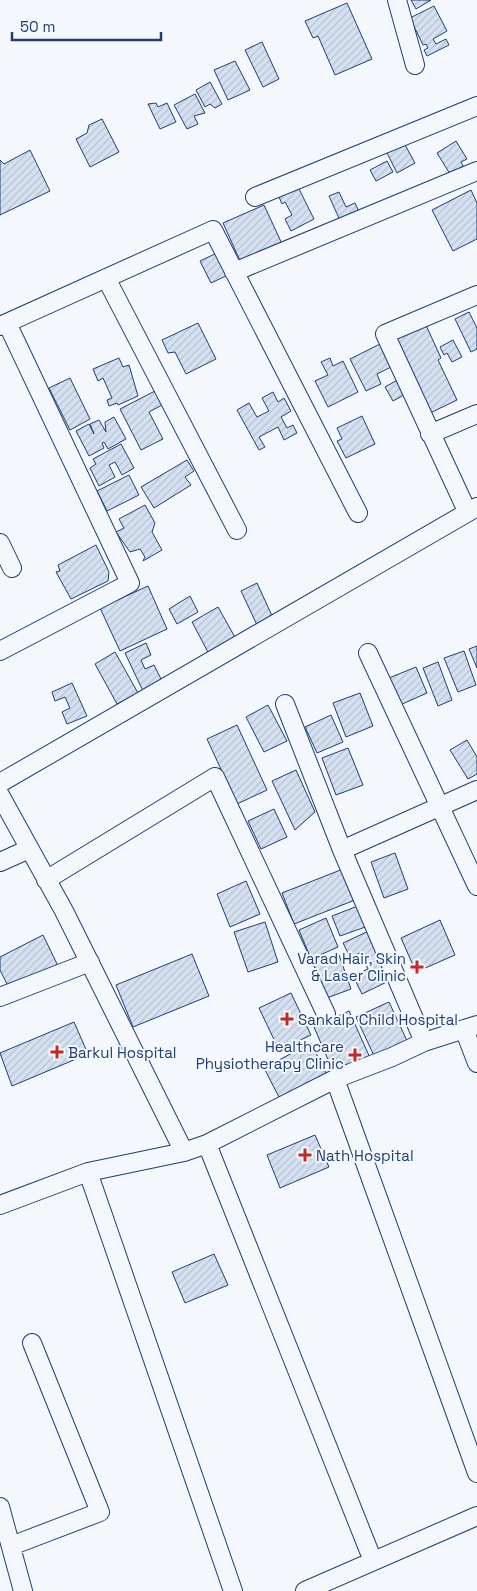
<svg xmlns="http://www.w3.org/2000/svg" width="477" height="1591" viewBox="0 0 477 1591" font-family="'Space Grotesk',sans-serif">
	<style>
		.building { fill: url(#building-hatch); stroke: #1d3f73 }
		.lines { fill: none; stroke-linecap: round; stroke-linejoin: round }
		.street-casing { stroke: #1d3f73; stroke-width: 20 }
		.street { stroke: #f4f7fb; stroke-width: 18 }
		.poi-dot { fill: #c62828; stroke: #f4f7fb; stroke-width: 2 }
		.labels { text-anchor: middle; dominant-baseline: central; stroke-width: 4; stroke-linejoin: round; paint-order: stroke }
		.poi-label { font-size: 15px; fill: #1d3f73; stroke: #f4f7fb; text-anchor: start }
	</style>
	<defs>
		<pattern id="building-hatch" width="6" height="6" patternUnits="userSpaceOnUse" patternTransform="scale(1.25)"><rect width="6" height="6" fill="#d5e0f0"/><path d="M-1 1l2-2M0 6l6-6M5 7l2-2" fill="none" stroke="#b6c1d1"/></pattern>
	</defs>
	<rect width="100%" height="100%" fill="#f4f7fb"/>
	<path class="building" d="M411 0H431L416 9Z
		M347 3 372 59 335 75 318 36 313 38 305 21Z
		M434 6 447 31 433 39 436 44 446 39 449 45 427 56 424 50 428 48 426 44 423 45 410 18Z
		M262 42 279 79 263 87 245 50Z
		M235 61 250 90 228 100 214 70Z
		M210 82 222 104 215 108 210 104 205 107 196 90Z
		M195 94 205 113 194 116 198 124 187 129 174 105Z
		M156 103 158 107 167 103 176 122 160 129 148 104Z
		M102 119 119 152 90 167 76 139 87 133 89 125Z
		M456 141 467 159 461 162 463 166 450 174 437 153Z
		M404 143 415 163 397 173 387 153Z
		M30 150 50 191 0 215V160L4 164Z
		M387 161 393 172 376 181 370 170Z
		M298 187 314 219 291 231 285 219 292 215 285 202 282 204 279 197Z
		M471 190 477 203V239L453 251 432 210Z
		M339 192 346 207 355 203 361 216 342 225 329 196Z
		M264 205 283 246 242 265 223 223Z
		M219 252 230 274 211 283 200 261Z
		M469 312 477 328V349L471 352 455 319Z
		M198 323 216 359 186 374 175 352 168 353 162 340Z
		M425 323 441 358 438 360 457 400 426 415 390 339Z
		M453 340 462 357 452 362 447 353 444 355 440 347Z
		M382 343 393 366 377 374 381 384 366 391 350 359Z
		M119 358 123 367 129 365 138 396 118 405 117 403 109 406 107 400 112 398 103 378 98 381 93 369Z
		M330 358 333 366 343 361 358 392 328 407 315 381 328 375 321 362Z
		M70 378 90 419 70 430 49 388Z
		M401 378 409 392 393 401 385 387Z
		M155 391 162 405 149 412 163 439 141 450 120 409Z
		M273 392 278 402 284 398 291 411 281 417 287 428 293 425 297 433 284 440 278 427 259 437 265 447 259 450 237 410 249 403 257 417 269 411 262 398Z
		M362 416 375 444 346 458 337 441 342 439 337 428Z
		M114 417 126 439 108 449 104 442 102 443 104 448 89 456 76 431 89 424 94 434 90 424 99 420 106 432 105 422Z
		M121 444 134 468 122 475 115 462 109 465 115 477 99 486 90 468 96 464 93 459Z
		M187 460 194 471 185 477 191 485 154 508 141 487Z
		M129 475 139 495 107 511 97 491Z
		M145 505 155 523 152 532 162 550 143 561 145 557 140 549 130 552 116 532 124 528 119 519Z
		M96 545 109 572 108 581 71 599 56 572 60 571 58 565Z
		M257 583 273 618 257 625 241 591Z
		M148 586 167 629 120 651 100 608Z
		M190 596 198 612 177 624 169 609Z
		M218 607 236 639 209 654 192 622Z
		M146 643 151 655 141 660 145 669 154 665 162 681 143 691 125 653Z
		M477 646V668L469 649Z
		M464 651 476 685 458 692 444 658Z
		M115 652 138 693 117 704 95 664Z
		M438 662 452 700 438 706 423 668Z
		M416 667 427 693 400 705 389 678Z
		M72 683 87 716 67 724 62 712 70 708 65 697 55 701 52 692Z
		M360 693 373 726 346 737 333 703Z
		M268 705 287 741 264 752 246 717Z
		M331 715 343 742 317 753 305 727Z
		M237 725 267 790 237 804 207 739Z
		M467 740 477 757V774L468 779 450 750Z
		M348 748 363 785 336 795 322 758Z
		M296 770 315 812 295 830 272 781Z
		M274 809 287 837 261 849 248 821Z
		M395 853 408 889 384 898 371 862Z
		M343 869 355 900 294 924 282 893Z
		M246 881 260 914 230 927 217 894Z
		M363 904 371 925 340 936 332 916Z
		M326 918 338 947 311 959 299 930Z
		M440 920 455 955 416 972 401 938Z
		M265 922 278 962 248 972 234 932Z
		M371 930 395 978 362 994 353 976 368 969 360 953 350 957 343 943Z
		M43 935 59 968 11 992 0 970V957Z
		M192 954 209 996 133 1027 116 985Z
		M339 955 351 989 324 999 312 965Z
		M291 993 311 1035 279 1050 259 1008Z
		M389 1002 408 1043 375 1058 356 1017Z
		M349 1011 371 1060 335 1076 314 1027Z
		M74 1022 88 1054 12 1086 0 1053Z
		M311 1043 329 1079 282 1103 264 1068Z
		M315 1135 329 1167 280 1188 267 1155Z
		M214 1254 228 1285 185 1303 172 1272Z"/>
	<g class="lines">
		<g class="street-casing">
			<path id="street" d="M397 0 415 65
				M255 197 477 106
				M234 272 477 171
				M106 278 237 530
				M0 326 213 230 358 513
				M430 434 477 414
				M467 511 385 334 477 295
				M0 543 12 568
				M0 651 130 583 7 323
				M368 653 477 886
				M285 704 342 850 424 1042
				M0 783 477 507
				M0 795 64 911 184 1152
				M342 850 477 790
				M0 862 29 849
				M46 880 215 777 326 1014
				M0 997 90 962
				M464 1029 477 1063
				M335 1079 477 1473
				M207 1144 373 1561
				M88 1172 233 1591
				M0 1205 88 1172 184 1152 207 1144 335 1079 392 1057 424 1042 477 1025
				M0 1507 23 1591
				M11 1546 100 1512 32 1343
				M305 1591 477 1516"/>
		</g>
		<use href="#street" class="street"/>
	</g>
	<g class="poi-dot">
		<path d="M414.5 959.5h5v5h5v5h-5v5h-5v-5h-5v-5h5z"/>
		<path d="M284.5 1011.5h5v5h5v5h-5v5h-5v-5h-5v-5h5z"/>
		<path d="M54.5 1044.5h5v5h5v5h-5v5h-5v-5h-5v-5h5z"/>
		<path d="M352.5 1047.5h5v5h5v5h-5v5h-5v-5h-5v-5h5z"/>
		<path d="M302.5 1147.5h5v5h5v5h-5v5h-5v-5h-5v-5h5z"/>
	</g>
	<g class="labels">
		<g class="poi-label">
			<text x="406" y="958" text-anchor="end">Varad Hair, Skin<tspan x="406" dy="17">&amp; Laser Clinic</tspan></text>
			<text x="298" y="1019">Sankalp Child Hospital</text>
			<text x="344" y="1046" text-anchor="end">Healthcare<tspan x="344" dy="17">Physiotherapy Clinic</tspan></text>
			<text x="68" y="1052">Barkul Hospital</text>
			<text x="316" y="1155">Nath Hospital</text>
		</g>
	</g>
	<path d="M12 32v8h149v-8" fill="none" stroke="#1d3f73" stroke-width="2.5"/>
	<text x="20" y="32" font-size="15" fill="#1d3f73" stroke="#f4f7fb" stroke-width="4" paint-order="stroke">50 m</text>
</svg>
